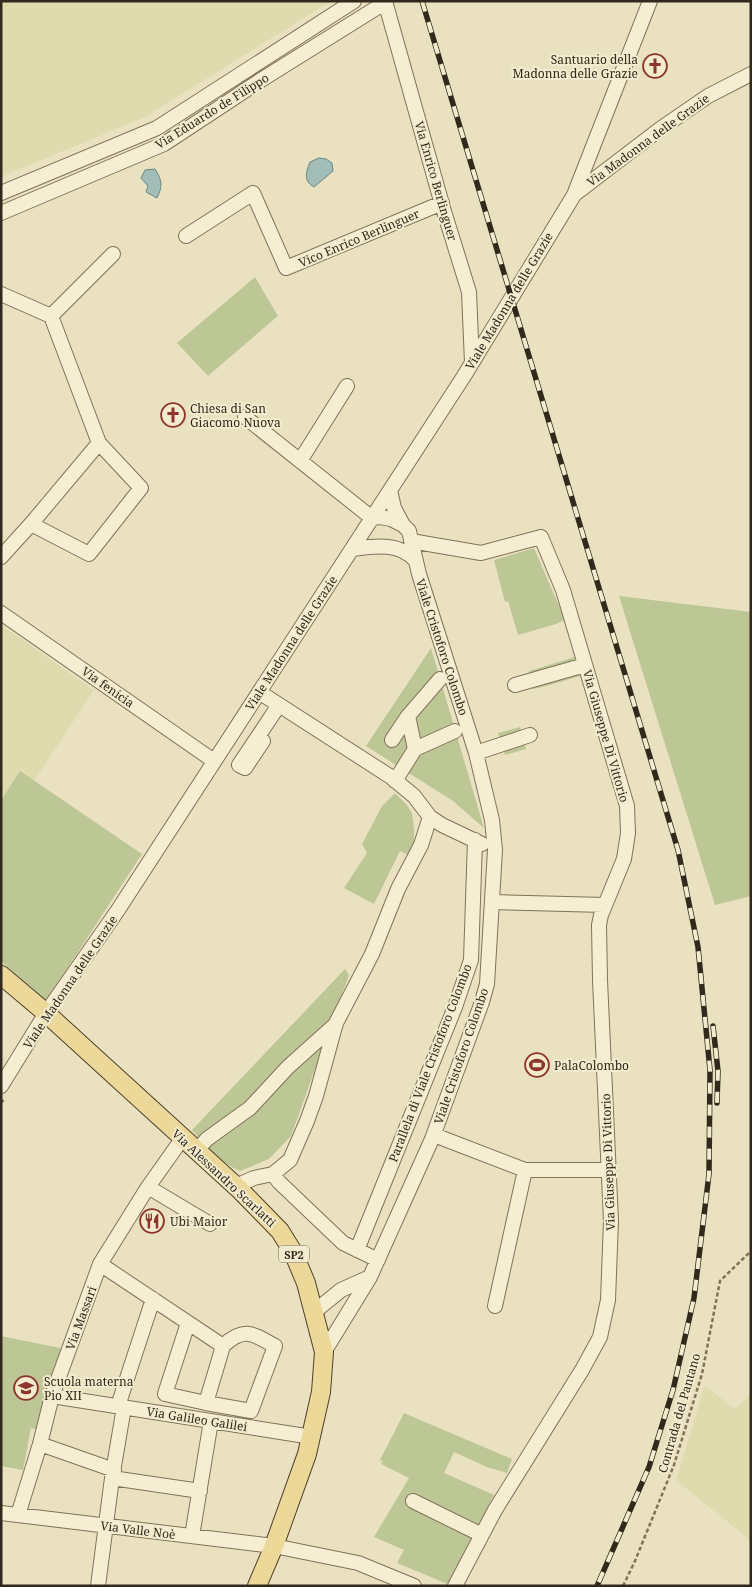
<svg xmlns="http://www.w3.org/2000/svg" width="752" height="1587" viewBox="0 0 752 1587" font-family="'Noto Serif',serif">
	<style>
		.farmland { fill: #dfdbae }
		.green { fill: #bdc795 }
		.water { fill: #a2bcb7; stroke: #6a8984 }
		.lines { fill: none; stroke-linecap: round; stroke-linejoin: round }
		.minor-casing { stroke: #817259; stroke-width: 16 }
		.major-casing { stroke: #4f402d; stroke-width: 20 }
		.path { stroke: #817259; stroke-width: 2.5; stroke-dasharray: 4 2.5; stroke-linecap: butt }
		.minor { stroke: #f6eed2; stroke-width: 14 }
		.major { stroke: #ecd999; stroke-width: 18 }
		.rail-casing { stroke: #32291c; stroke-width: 5.5 }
		.rail { stroke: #f2ebce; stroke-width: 4; stroke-dasharray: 11; stroke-linecap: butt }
		.labels { text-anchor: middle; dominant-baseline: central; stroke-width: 4; stroke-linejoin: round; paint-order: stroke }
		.shield { fill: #f2ebce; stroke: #6c6351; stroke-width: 1 }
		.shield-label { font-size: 11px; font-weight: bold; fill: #32291c }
		.poi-label { font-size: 12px; fill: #32291c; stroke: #f2ebce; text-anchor: start }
		.street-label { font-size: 12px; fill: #32291c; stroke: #f2ebce }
	</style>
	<rect width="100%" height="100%" fill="#eae1c0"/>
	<path class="farmland" d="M1 1H331L145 117 1 177Z
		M1 625 94 690 34 781 20 771 1 800Z
		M705 1385 734 1409 751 1394V1541L676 1480Z"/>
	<path class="green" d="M255 277 278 316 208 376 177 343Z
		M534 548 565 620 556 624 518 635 508 601 505 602 494 560Z
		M619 596 751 612V896L715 905Z
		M431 648 484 828 453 801 366 746Z
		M575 657 580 676 550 685 533 689 529 671Z
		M520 727 526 749 505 755 498 733Z
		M20 771 142 854 46 1001 1 961V800Z
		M395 793 406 804 412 813 414 829V844L408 855 400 851 374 904 344 888 367 853 362 844 382 806Z
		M345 969 349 975 291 1136 269 1159 240 1171C220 1163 206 1146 192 1130Z
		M1 1336 65 1349 37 1430 31 1428 23 1470 1 1466Z
		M404 1413 512 1459 507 1473 487 1467 454 1452 444 1473 494 1495 450 1585 397 1563 404 1550 374 1537 409 1478 381 1464 383 1461 380 1460Z"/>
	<path class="water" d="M319 158 326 159 332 163 333 171 314 187C303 181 306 172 310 162Z
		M155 169C162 180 163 186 157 198L146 192 148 186 141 178 145 170Z"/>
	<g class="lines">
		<g class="minor-casing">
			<path id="minor" d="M385 1 443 208 469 292 472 363
				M1 193 157 128 354 1
				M575 194 660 129 708 96 751 74
				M1 213 164 144 261 80 386 2
				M186 236 253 193 286 268 442 203
				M1 294 51 316
				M245 417 372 518 380 517 391 519 403 525 409 531 419 574 476 753 492 820 495 850 487 984 482 1002 432 1139 370 1277 324 1352
				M99 443 51 316 113 254
				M300 461 347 386
				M390 490 394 508 403 525
				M411 541 481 553 541 537 563 590 627 806 628 833 624 859 601 915 599 925 600 980 611 1221 608 1300 600 1337 582 1370 495 1510 455 1586
				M352 549C375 546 400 542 416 561
				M1 557 31 524 99 443 141 488 89 554 31 524
				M1 613 214 761
				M515 685 585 665
				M259 692 391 777 414 796 430 817 442 825 482 844
				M257 738 263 741 245 768 239 765 279 705
				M392 740 408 716
				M415 749 408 716 440 679
				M476 753 530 735
				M395 781 415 749 455 731
				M493 902 605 905
				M1 1086 46 1013 118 910 464 376 574 195 650 1
				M434 1135 525 1170H609
				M196 1151 207 1139 250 1108 288 1067 336 1024
				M273 1174 290 1160 307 1121 316 1096 336 1023 372 954 398 889 421 845 430 817
				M236 1186 254 1178 273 1174 279 1182 343 1243 378 1260
				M148 1187 210 1224
				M357 1250 455 1007 471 960 475 840
				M100 1264 223 1346C244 1326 253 1334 275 1346L251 1411 206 1403 223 1346
				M495 1306 525 1170
				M314 1312 341 1290 370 1277
				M188 1323 165 1394 206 1403
				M52 1396 312 1437
				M118 1406 153 1299
				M40 1444 114 1470
				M112 1478 200 1491
				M413 1501 482 1535
				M1 1513 274 1546 358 1563 414 1586
				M18 1515 40 1444 52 1396 100 1264 148 1187 182 1139
				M192 1536 211 1421
				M98 1586 112 1478 124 1407"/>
		</g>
		<g class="major-casing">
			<path id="major" d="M1 975 46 1013 239 1189 280 1231 293 1252 306 1283 324 1352 321 1392 307 1454 274 1546 257 1586"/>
		</g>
		<path class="path" d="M1 1103 5 1098
			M623 1586 635 1561 674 1465 702 1374 720 1281 751 1251"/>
		<use href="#minor" class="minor"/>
		<use href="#major" class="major"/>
		<g class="rail-casing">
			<path id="rail" d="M422 1 678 850 698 947 710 1070 709 1174 694 1298 673 1390 649 1467 597 1586
				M713 1026 718 1071 717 1103"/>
		</g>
		<use href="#rail" class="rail"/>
	</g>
	<defs>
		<g id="church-ring" transform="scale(1.25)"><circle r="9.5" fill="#f2ebce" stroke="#8c352d" stroke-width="1.5"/><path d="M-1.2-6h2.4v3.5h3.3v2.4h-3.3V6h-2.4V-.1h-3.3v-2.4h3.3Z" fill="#8c352d"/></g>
		<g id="stadium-ring" transform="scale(1.25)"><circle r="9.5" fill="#f2ebce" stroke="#8c352d" stroke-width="1.5"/><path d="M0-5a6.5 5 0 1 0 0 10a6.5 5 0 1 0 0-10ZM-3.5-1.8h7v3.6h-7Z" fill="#8c352d"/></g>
		<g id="restaurant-ring" transform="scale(1.25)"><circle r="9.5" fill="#f2ebce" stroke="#8c352d" stroke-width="1.5"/><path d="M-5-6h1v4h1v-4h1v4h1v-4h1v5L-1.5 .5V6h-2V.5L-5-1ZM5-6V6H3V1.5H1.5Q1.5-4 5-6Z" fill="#8c352d"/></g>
		<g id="school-ring" transform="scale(1.25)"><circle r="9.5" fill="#f2ebce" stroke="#8c352d" stroke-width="1.5"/><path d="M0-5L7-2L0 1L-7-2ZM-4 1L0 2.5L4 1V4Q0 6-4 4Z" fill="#8c352d"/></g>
	</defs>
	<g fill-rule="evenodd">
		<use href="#church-ring" x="655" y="66"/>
		<use href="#church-ring" x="173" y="415"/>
		<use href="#stadium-ring" x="537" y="1065"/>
		<use href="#restaurant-ring" x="152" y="1221"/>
		<use href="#school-ring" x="26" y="1388"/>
	</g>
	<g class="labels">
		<rect class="shield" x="279" y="1245.5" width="30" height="17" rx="4"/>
		<g class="shield-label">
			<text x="294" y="1254">SP2</text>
		</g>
		<g class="poi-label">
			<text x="638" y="59" text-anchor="end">Santuario della<tspan x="638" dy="14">Madonna delle Grazie</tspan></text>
			<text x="190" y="408">Chiesa di San<tspan x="190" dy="14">Giacomo Nuova</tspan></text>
			<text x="554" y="1065">PalaColombo</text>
			<text x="170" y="1221">Ubi Maior</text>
			<text x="44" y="1381">Scuola materna<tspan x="44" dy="14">Pio XII</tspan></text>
		</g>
		<g class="street-label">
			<text transform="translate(212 111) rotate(-32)">Via Eduardo de Filippo</text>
			<text transform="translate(648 140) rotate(-36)">Via Madonna delle Grazie</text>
			<text transform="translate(436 181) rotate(74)">Via Enrico Berlinguer</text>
			<text transform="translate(359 238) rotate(-23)">Vico Enrico Berlinguer</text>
			<text transform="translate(509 301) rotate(-59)">Viale Madonna delle Grazie</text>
			<text transform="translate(291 643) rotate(-57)">Viale Madonna delle Grazie</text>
			<text transform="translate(442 647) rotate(72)">Viale Cristoforo Colombo</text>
			<text transform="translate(108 687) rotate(35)">Via fenicia</text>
			<text transform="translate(606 736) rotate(74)">Via Giuseppe Di Vittorio</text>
			<text transform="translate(70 982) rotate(-56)">Viale Madonna delle Grazie</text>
			<text transform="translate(461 1056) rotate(-71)">Viale Cristoforo Colombo</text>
			<text transform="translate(430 1063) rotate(-69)">Parallela di Viale Cristoforo Colombo</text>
			<text transform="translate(608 1162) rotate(-92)">Via Giuseppe Di Vittorio</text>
			<text transform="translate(224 1178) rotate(43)">Via Alessandro Scarlatti</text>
			<text transform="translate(81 1318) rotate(-70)">Via Massari</text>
			<text transform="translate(679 1413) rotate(-74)">Contrada del Pantano</text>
			<text transform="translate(197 1419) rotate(9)">Via Galileo Galilei</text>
			<text transform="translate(138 1530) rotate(7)">Via Valle Noè</text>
		</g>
	</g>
	<rect width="752" height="1587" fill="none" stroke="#32291c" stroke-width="5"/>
</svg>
